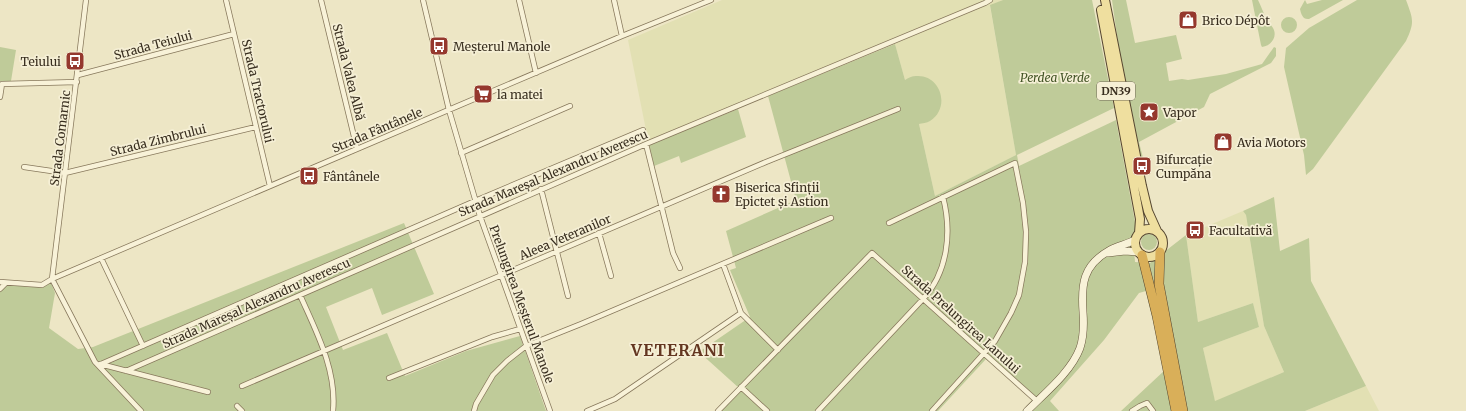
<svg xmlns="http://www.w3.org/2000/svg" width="1466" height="411" viewBox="0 0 1466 411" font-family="Merriweather,serif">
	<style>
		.farmland { fill: #e2e0b3 }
		.green { fill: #bfcb99 }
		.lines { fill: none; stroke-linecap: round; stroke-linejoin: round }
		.street-casing { stroke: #87785c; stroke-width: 6 }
		.secondary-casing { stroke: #69593f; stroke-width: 8 }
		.primary-casing { stroke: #554630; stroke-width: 10 }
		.highway-casing { stroke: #554630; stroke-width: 10 }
		.street { stroke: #f8f2d8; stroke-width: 4.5 }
		.secondary { stroke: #f8f2d8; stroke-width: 7 }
		.primary { stroke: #efdf9f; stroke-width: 8 }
		.highway { stroke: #d9af59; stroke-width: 9 }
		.labels { text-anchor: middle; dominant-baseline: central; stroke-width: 3.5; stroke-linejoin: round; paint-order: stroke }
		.shield { fill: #f5efd5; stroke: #716856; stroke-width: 1 }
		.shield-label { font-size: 11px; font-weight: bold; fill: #382e1f }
		.poi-label { font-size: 12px; fill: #382e1f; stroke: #f5efd5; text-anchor: start }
		.street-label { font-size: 12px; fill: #382e1f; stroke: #f5efd5 }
		.park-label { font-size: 12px; font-style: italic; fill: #435426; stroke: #f5efd5 }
		.district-label { font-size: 16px; font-weight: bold; letter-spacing: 1px; fill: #633620; stroke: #f5efd5 }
	</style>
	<rect width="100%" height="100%" fill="#ede6c5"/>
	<path class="farmland" d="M722 0H1003L990 6 1016 155 935 196 919 124 929 121 915 76 905 80 895 44 649 145 628 40Z
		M1243 211 1246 215 1264 326 1284 372 1215 402 1203 348 1259 327 1253 303 1198 322 1186 235Z
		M1366 386 1379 411H1305Z"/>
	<path class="green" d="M1003 0H1092L1114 108 1017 155 1019 166 1116 120 1135 222V231L1133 236 1135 262 1150 263 1186 235 1198 322 1253 303 1259 327 1203 348 1215 401 1284 372 1264 326 1246 215 1243 211 1274 197 1280 251 1309 238 1311 281 1366 386 1305 411H1121L1165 370 1146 291 1139 293 1104 340 1050 401 1059 411H1022L1034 398 986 359 938 411H716L739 388 699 352 750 317 730 270 736 268 726 231 796 200 768 96 895 44 905 80C908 78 912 76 916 76 941 74 951 108 930 121 927 123 922 123 919 124L935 196 1016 155 990 5Z
		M1112 0H1126L1135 43 1176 35 1182 59 1166 63 1169 81 1182 79 1188 80 1226 74 1255 66 1262 64 1274 47 1276 48V56L1271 63 1210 94 1204 107 1139 142 1143 158H1141L1118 43Z
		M1252 0H1258C1261 6 1263 12 1266 18 1268 22 1271 25 1273 28 1278 37 1271 46 1262 47L1261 45Z
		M1305 0 1307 4 1322 0H1343L1309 19C1303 20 1301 14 1300 9Z
		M1357 0H1406C1413 19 1415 22 1406 41L1313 169 1306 175 1304 155 1284 67 1286 48 1309 28Z
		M1281 25a8 8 0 1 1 16 0a8 8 0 1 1-16 0Z
		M0 47 16 50 11 81H0Z
		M738 109 746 137 681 163 679 156 654 166 649 145Z
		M404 223 434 294 382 315 372 288 326 307 343 350 387 333 405 376 466 351 520 336 546 411H0V286L51 283 55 293 49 328 78 349 93 347Z
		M1141 242a8 8 0 1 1 16 0a8 8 0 1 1-16 0Z"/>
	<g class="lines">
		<g class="street-casing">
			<path id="street" d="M226 0 270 186
				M321 0 357 149
				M423 0 449 110 480 216 550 411
				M519 0 536 73
				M614 0 622 36
				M78 75 234 34
				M0 97 2 84 77 82
				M646 144 673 253 680 268
				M461 153 570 106
				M24 167 65 173 256 127
				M541 189 568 296
				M889 223 1015 163 1023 203 1026 232 1025 262 1019 295 1011 313 995 341 932 411
				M599 233 611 276
				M101 258 143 346
				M723 264 741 313 778 350
				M52 279 86 0
				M52 279 95 362 141 411
				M0 282 42 285 52 279 622 36 711 0
				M0 289 6 283
				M300 295C316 331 337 370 333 411
				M100 364 208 392
				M101 364 475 201 643 130
				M126 371 646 144 985 3 990 0
				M389 378 492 337 520 329
				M242 386 766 162 898 109
				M741 387 767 411
				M237 406 242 411
				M474 411 476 404 493 375 507 361 526 346 581 324 831 218
				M587 411 615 399 741 313
				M718 411 872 253 1037 401
				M818 411 923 299C948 272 952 232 943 197
				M1132 411 1140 406 1147 403 1153 411"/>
		</g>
		<g class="secondary-casing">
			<path id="secondary" d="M1108 253 1125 251 1138 252
				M1027 411C1045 393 1071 372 1080 348 1084 336 1084 325 1083 312 1081 284 1083 265 1110 250 1117 246 1127 244 1135 240"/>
		</g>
		<g class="primary-casing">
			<path id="primary" d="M1105 0 1142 186 1148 211 1157 231
				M1101 10 1140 219 1139 233
				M1135 243a14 14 0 1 1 28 0a14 14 0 1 1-28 0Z"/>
		</g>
		<g class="highway-casing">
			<path id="highway" d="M1160 252 1159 284 1183 411
				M1142 255 1157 316 1176 411"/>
		</g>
		<use href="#street" class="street"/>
		<use href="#secondary" class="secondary"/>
		<use href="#primary" class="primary"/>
		<use href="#highway" class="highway"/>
	</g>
	<defs>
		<g id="shop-square" transform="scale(1)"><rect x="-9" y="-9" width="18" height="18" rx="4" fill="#95382e" stroke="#f5efd5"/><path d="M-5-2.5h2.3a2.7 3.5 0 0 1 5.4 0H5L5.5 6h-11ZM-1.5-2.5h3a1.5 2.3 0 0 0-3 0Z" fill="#fff"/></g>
		<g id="bus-square" transform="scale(1)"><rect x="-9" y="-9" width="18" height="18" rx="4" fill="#95382e" stroke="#f5efd5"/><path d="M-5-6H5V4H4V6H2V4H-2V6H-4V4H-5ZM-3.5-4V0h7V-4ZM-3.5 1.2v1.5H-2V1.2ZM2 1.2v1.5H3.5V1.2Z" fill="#fff"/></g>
		<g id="supermarket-square" transform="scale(1)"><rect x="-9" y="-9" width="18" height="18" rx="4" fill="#95382e" stroke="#f5efd5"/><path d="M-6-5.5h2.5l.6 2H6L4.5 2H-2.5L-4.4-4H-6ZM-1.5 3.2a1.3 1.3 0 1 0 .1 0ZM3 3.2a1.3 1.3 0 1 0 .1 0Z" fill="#fff"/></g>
		<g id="sight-square" transform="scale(1)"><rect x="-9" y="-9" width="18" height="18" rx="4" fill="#95382e" stroke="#f5efd5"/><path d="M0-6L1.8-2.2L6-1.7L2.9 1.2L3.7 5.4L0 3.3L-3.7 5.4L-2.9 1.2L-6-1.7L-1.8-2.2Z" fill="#fff"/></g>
		<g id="church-square" transform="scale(1)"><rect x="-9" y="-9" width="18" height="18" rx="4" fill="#95382e" stroke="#f5efd5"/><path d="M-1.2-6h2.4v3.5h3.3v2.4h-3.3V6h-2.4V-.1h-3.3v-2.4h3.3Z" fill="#fff"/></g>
	</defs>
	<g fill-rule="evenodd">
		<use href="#shop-square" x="1188" y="20"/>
		<use href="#bus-square" x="439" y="46"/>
		<use href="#bus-square" x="75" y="61"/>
		<use href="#supermarket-square" x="483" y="94"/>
		<use href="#sight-square" x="1149" y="112"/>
		<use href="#shop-square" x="1223" y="142"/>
		<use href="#bus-square" x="1142" y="166"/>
		<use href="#bus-square" x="309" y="176"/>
		<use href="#church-square" x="721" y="194"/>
		<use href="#bus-square" x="1195" y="230"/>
	</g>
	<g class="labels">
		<rect class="shield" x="1097" y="82" width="38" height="18" rx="3"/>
		<g class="shield-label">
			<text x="1116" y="91">DN39</text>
		</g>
		<g class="poi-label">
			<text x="1202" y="20">Brico Dépôt</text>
			<text x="453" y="46">Meșterul Manole</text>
			<text x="61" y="61" text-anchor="end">Teiului</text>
			<text x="497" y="94">la matei</text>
			<text x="1163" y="112">Vapor</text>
			<text x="1237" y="142">Avia Motors</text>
			<text x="1156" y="159">Bifurcație<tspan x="1156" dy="14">Cumpăna</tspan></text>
			<text x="323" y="176">Fântânele</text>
			<text x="735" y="187">Biserica Sfinții<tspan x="735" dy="14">Epictet și Astion</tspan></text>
			<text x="1209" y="230">Facultativă</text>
		</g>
		<g class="street-label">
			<text transform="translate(153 45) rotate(-15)">Strada Teiului</text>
			<text transform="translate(349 72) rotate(76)">Strada Valea Albă</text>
			<text transform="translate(258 91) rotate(77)">Strada Tractorului</text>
			<text transform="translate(377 130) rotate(-23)">Strada Fântânele</text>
			<text transform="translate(60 138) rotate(-83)">Strada Comarnic</text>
			<text transform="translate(158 140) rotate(-14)">Strada Zimbrului</text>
			<text transform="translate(553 173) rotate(-23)">Strada Mareșal Alexandru Averescu</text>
			<text transform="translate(565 237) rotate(-23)">Aleea Veteranilor</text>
			<text transform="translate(256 303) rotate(-24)">Strada Mareșal Alexandru Averescu</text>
			<text transform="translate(522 304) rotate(70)">Prelungirea Meșterul Manole</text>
			<text transform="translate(961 319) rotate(42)">Strada Prelungirea Lanului</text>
		</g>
		<g class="park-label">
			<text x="1055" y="77">Perdea Verde</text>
		</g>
		<g class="district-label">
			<text x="678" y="350">VETERANI</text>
		</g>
	</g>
</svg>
